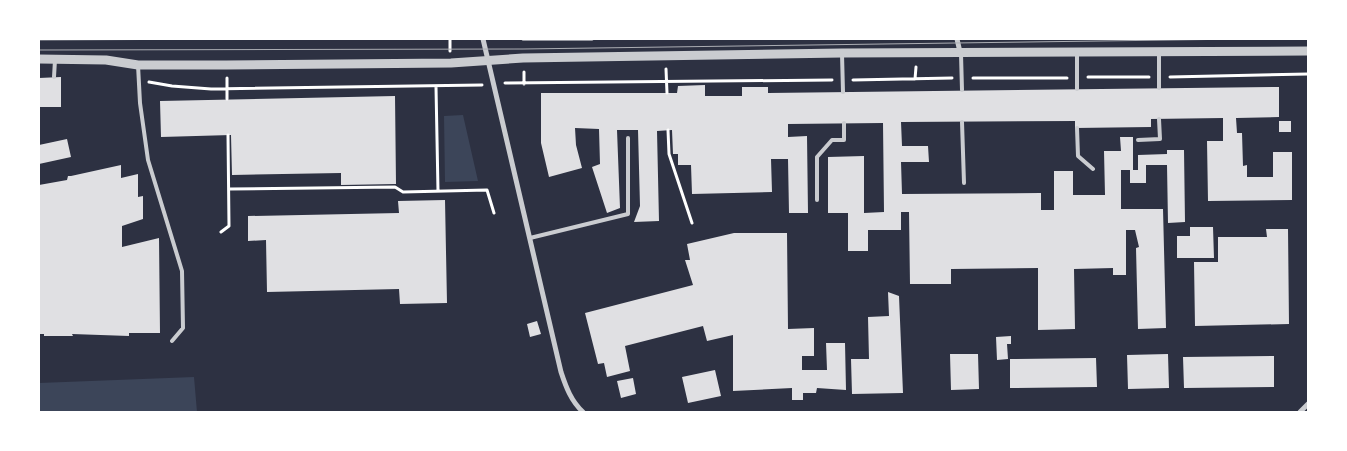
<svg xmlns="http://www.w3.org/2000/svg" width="1347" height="451" viewBox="0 0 1347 451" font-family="Helvetica,sans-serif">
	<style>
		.green { fill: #3c4559 }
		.building { fill: #e0e0e3 }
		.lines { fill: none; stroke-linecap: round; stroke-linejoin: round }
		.path { stroke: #fff; stroke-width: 3 }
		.service { stroke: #caccd0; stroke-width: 4 }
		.minor { stroke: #caccd0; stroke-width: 5 }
		.tertiary { stroke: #caccd0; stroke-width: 9 }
		.tram { stroke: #abadb3; stroke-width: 1 }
	</style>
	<rect width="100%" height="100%" fill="#2d3142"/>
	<path class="green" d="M463 115 478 181 445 182 444 116Z
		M194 377 197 412H39V383Z"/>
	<path class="building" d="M61 77V107H39V78Z
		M705 85V96H742V87H768V93L1279 87V117L1236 118 1237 133H1242L1243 166 1247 165V177H1273V152H1292V200L1208 201 1207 141H1223V118L1151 119V127L1075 128V121L901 122 902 146H928L929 162H901L902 194 1041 193V210H1054V171H1073V195H1105L1104 151H1121L1120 137H1133V170H1138V155L1167 154V150H1184L1185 222 1168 223 1167 165H1146V183H1130V170H1121V209H1163L1166 328 1138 329 1136 248 1139 247 1135 230H1126V275H1113V268L1074 269 1075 329 1038 330V268L951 269V284H910L909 212H901V230H868V251H848V213H828V157L864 156V213L884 212 883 123 788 124V137L807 136 808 213H789L788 159H771L772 192 692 194 691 165H678V154H673L672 130 657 131 659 221 634 222 640 206 638 130H617L620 208 607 213 592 167 600 164 599 129 575 128 576 145 582 168 549 177 541 143V93H677L678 86Z
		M395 96 396 184 341 185V173L232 175 231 135 161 137 160 101Z
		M1279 121H1291V132H1279Z
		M67 139 71 157 39 164V145Z
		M121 165V178L138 174V197L143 196V219L122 226V247L159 238 160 333H129V336L72 334 73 336H44V334H39V185L67 180 68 176H71Z
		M445 200 447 303 400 304 399 289 267 292 266 240 248 241V216L399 213 398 201Z
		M1190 227H1213L1214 258H1177V236H1190Z
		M1266 229H1288L1289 324 1195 326 1194 262H1218V237H1267Z
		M734 233H787L788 329 814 328V356H802V370H827L826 343H845L846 390 817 388 816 393H803V400H792V388L733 391V335L707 341 703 326 625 346 630 371 607 377 604 363 598 364 585 313 693 285 685 260H690L687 244Z
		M888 292 899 296 903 393 852 394 851 359H869L868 317 889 316Z
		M537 321 541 334 530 337 527 324Z
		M1011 336V344H1007L1008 359 997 360 996 337Z
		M950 354H978L979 389 951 390Z
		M1168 354 1169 388 1128 389 1127 355Z
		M1274 356V387L1184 388 1183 357Z
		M1096 358 1097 387 1010 388V359Z
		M715 370 721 396 688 403 682 377Z
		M633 378 636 394 621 398 617 381Z"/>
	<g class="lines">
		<path class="path" d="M450 39V51
			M523 39H592
			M666 69 667 93
			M524 72V84
			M1088 77H1149
			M1170 77 1308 74
			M227 78V99
			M973 78H1067
			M915 79 916 67
			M853 80 952 78
			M149 82 172 86 211 89 482 85
			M505 83 832 80
			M436 87 438 191
			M668 130 669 154 692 223
			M229 189 395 187 403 192 487 190 494 213
			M221 232 229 226 228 135"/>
		<path class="service" d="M1159 53V88
			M842 54 843 92
			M961 54 962 90
			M138 65 140 103 148 160 182 271 183 328 172 341
			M54 77 55 60
			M1077 89V52
			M962 122 964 183
			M1077 128 1078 156 1093 169
			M1138 140 1160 139 1159 119
			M817 200V157L832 140H844V123
			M530 238 628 214V138"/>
		<path class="minor" d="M483 39 561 372C566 387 571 401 583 412
			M957 39 960 52
			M1300 412 1308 404"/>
		<path class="tertiary" d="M39 59 106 60 138 65H226L451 63 523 58 842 53 1308 51"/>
		<path class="tram" d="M39 40 247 39
			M39 50 523 49 1244 39"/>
	</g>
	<rect width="1347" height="451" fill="none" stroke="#ffffff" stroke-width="80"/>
</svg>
